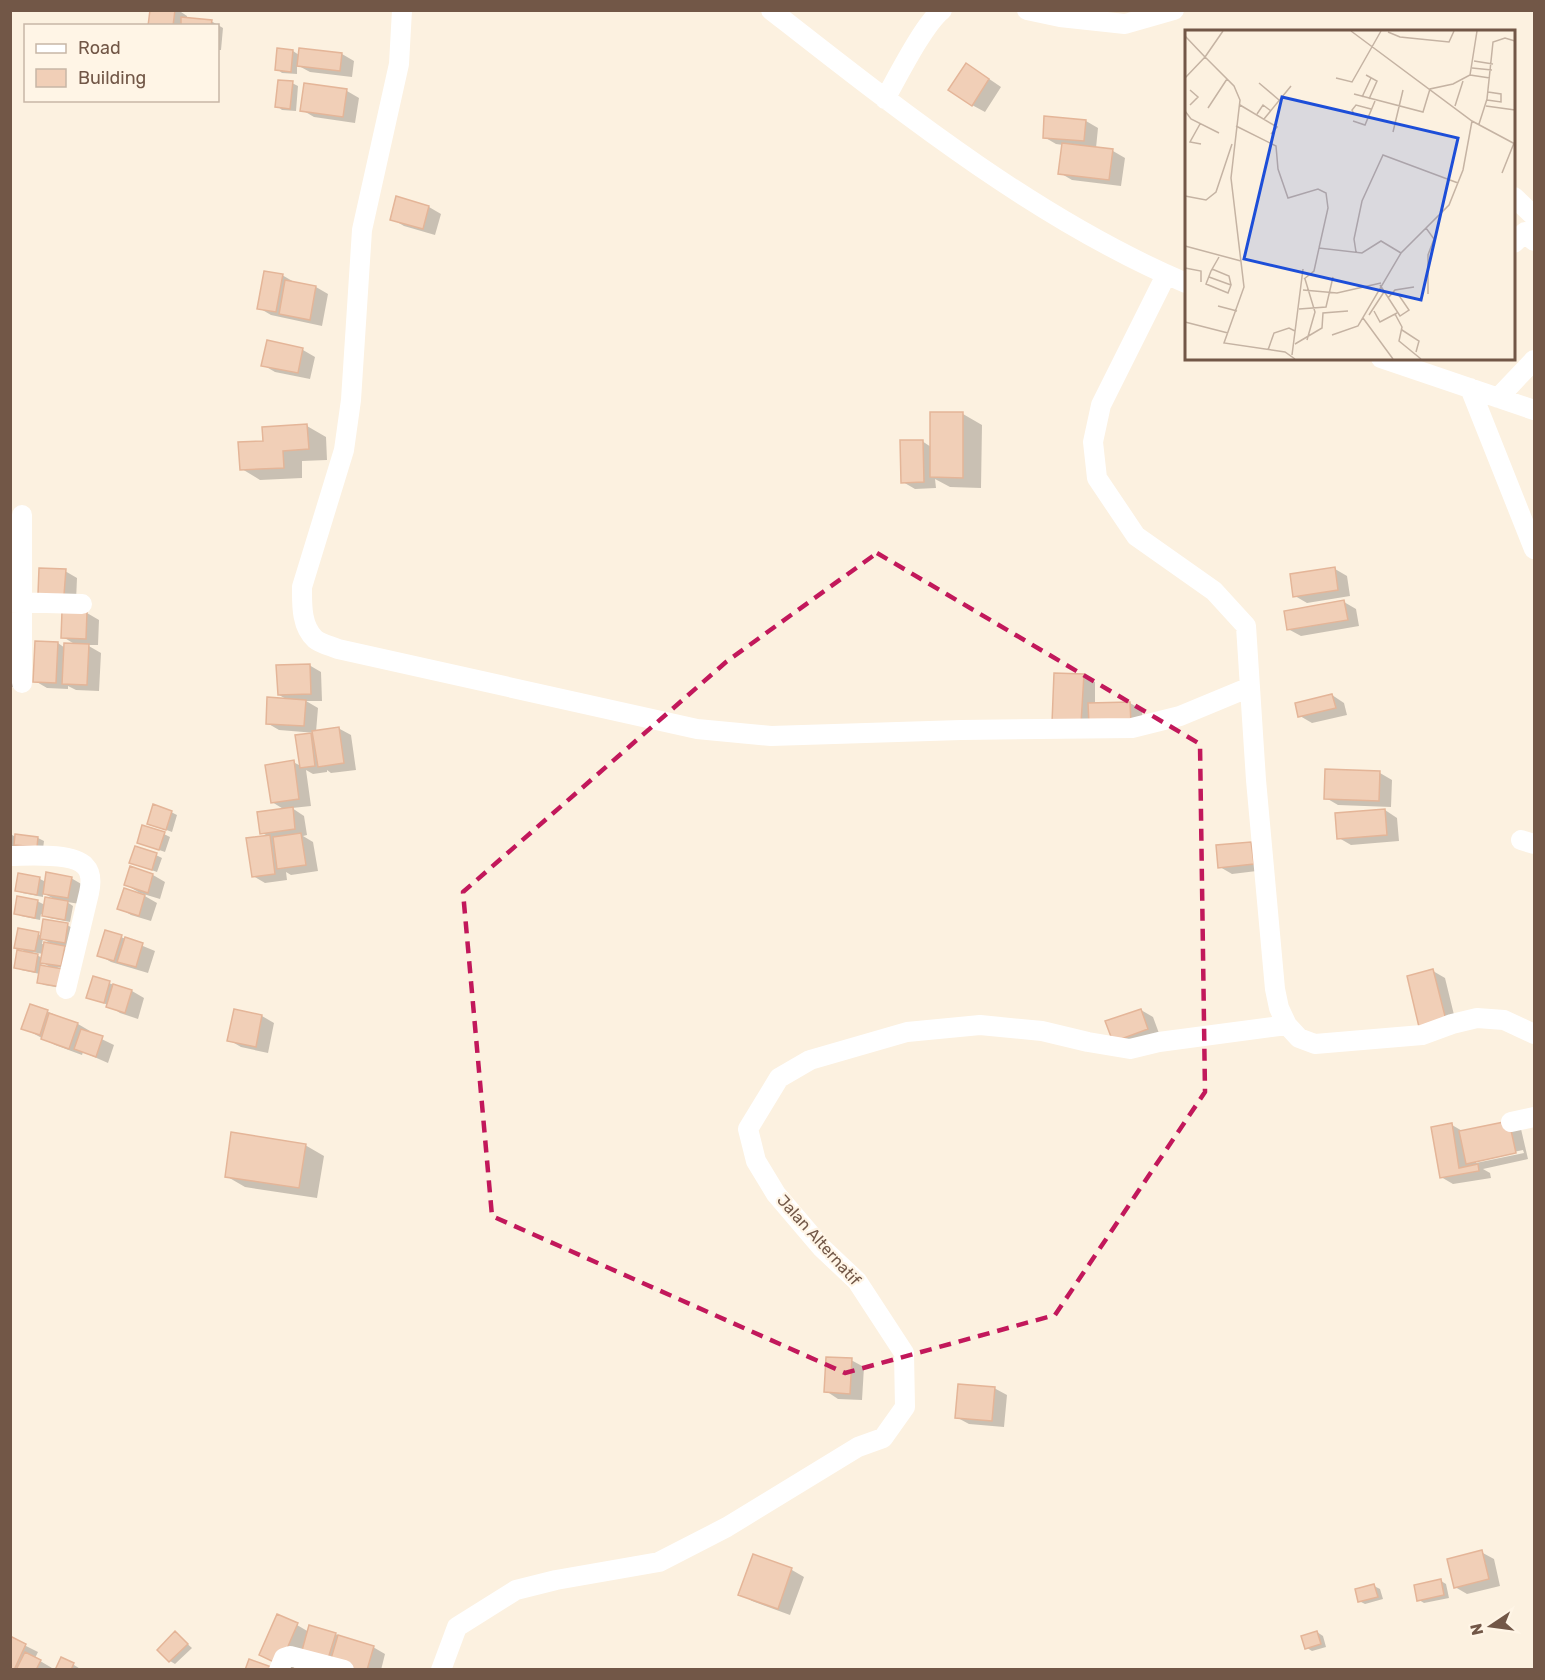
<svg xmlns="http://www.w3.org/2000/svg" width="1545" height="1680" viewBox="0 0 1545 1680" font-family="Rubik,sans-serif">
	<style>
		.shadow { fill: #0003; fill-rule: evenodd }
		.building { fill: #f1cfb7; stroke: #e4b598; stroke-width: 1.5 }
		.lines { fill: none; stroke-linecap: round; stroke-linejoin: round }
		.street { stroke: #fff; stroke-width: 20 }
		.marked { fill: none; stroke: #c2185b; stroke-width: 4.5; stroke-dasharray: 12 8; stroke-linejoin: round }
		.labels { text-anchor: middle; dominant-baseline: central; stroke-width: 4.5; stroke-linejoin: round; paint-order: stroke }
		.street-label { font-size: 16px; fill: #725747; stroke: #fff5e6 }
		.inset-road { fill: none; stroke: #c5b3a3; stroke-width: 1.5 }
		.view { fill: #1d4ed8; fill-opacity: 0.15; stroke: #1d4ed8; stroke-width: 3 }
		.inset-edge { fill: none; stroke: #725747; stroke-width: 3 }
	</style>
	<rect width="100%" height="100%" fill="#fcf1e0"/>
	<path class="shadow" d="M151 10H178L187 16V19L211 21 223 28 221 50H218V26H150Z
		M293 51 299 55 342 54 354 61 352 77 310 72 297 65V74L282 73 277 69Z
		M979 72 1001 87 985 112 972 105Z
		M292 83 298 86 296 111 282 110 277 106Z
		M347 91 359 98 355 123 314 117 302 110Z
		M1086 121 1098 128 1096 148 1113 151 1125 158 1121 186 1072 180 1060 173 1063 145 1056 144 1044 137Z
		M397 198 429 207 441 214 435 235 404 226 392 219Z
		M282 275 294 282 316 287 328 294 322 326 271 315 259 308Z
		M268 342 303 350 315 357 310 379 275 372 263 365Z
		M963 414 982 425 981 488 950 487 935 479 936 488 915 489 903 482 922 441 931 447Z
		M307 426 326 437 327 460 302 461V478L260 480 242 469 265 442Z
		M10 547 14 549 17 590H10Z
		M1335 569 1347 576 1350 596 1307 603 1295 596Z
		M65 571 77 578 76 601 52 600Z
		M1344 602 1356 609 1359 626 1301 636 1288 629Z
		M87 613 99 620 98 645H87L101 653 99 691 76 690 68 686V689L47 688 35 681 58 643 65 648 76 645 63 637Z
		M10 649 14 651 13 687H10Z
		M309 665 321 672 322 701H306L318 708 316 732 338 728 351 735 356 770 331 773 327 770V772L313 774 306 770 311 806 292 808 304 816 307 835 303 836 313 842 318 871 291 875 286 872 287 880 265 883 253 876 268 836 262 833 285 810 272 802 293 762 301 766 311 735 315 737 316 733 279 730 267 723 288 700 279 695Z
		M1083 675 1095 682V704L1130 703 1142 710 1143 731 1065 729Z
		M1332 695 1344 703 1347 715 1312 723 1300 716Z
		M1327 771 1380 773 1392 780 1391 807 1338 805 1326 798Z
		M1385 810 1397 818 1399 841 1351 845 1339 838Z
		M171 812 177 815 172 832 148 823Z
		M10 834 16 837 38 838 44 841 43 849 21 847 17 845 16 848 10 847Z
		M164 834 170 837 165 852 139 843Z
		M1251 843 1263 850 1265 870 1232 874 1220 867Z
		M156 855 162 858 157 872 131 863Z
		M131 868 153 875 165 882 160 899 140 893 126 885Z
		M71 878 83 885 80 904 67 902 73 906 70 922 49 918 41 914 40 920 21 916 16 913 37 901 45 905 56 900 43 893V897L22 893 16 890 40 879 46 882Z
		M143 895 157 903 151 921 131 915 119 908Z
		M67 925 80 932 77 949 63 947 70 951 67 969 57 967 68 974 66 989 44 985 38 982 40 974 21 970 16 967 28 953 16 947 38 934 42 936ZM43 939 55 946 42 944ZM32 952 43 954 42 958ZM42 962 53 969 41 967Z
		M121 937 155 951 148 973 111 962 99 955Z
		M1433 971 1445 978 1457 1027 1433 1033Z
		M94 978 132 991 144 998 138 1019 120 1013 108 1005 88 997Z
		M31 1005 78 1024 90 1031 89 1033 114 1045 108 1063 83 1052 82 1055 55 1045 23 1028Z
		M1141 1010 1153 1017 1160 1036 1114 1041Z
		M235 1011 262 1016 274 1023 268 1053 241 1047 229 1040Z
		M1452 1125 1464 1132 1521 1129 1528 1159 1483 1169 1490 1173 1491 1178 1453 1184 1441 1177ZM1523 1150 1524 1153 1476 1163V1160Z
		M305 1145 324 1156 317 1198 245 1187 226 1176Z
		M851 1360 864 1367 862 1400 838 1399 826 1391Z
		M994 1388 1007 1395 1004 1427 969 1424 956 1417Z
		M1481 1552 1494 1559 1500 1586 1467 1594 1455 1587Z
		M754 1556 792 1570 804 1577 790 1615 752 1601 740 1594Z
		M1441 1581 1446 1584 1449 1598 1424 1603 1419 1600Z
		M1374 1586 1380 1589 1383 1599 1365 1604 1359 1601Z
		M297 1625 309 1632 335 1634 373 1647 385 1654 381 1670H347L300 1652 293 1670H290L261 1655Z
		M1317 1632 1323 1636 1326 1647 1312 1651 1307 1648Z
		M175 1633 192 1648 175 1664 170 1661Z
		M10 1638 38 1652 35 1658 52 1668 51 1670H10Z
		M62 1659 74 1665 82 1670H56Z"/>
	<path class="building" d="M150 10H175L173 26H148Z
		M181 17 212 20 211 26H181Z
		M277 48 293 50 291 72 275 70Z
		M299 48 342 53 340 71 297 66Z
		M966 63 989 79 972 106 948 90Z
		M278 80 293 81 290 109 275 107Z
		M304 83 347 89 343 117 300 111Z
		M1044 116 1086 120 1084 141 1043 138Z
		M1062 143 1113 149 1109 180 1058 174Z
		M396 196 429 206 423 229 390 220Z
		M264 271 283 274 276 312 257 309Z
		M285 280 316 286 310 320 279 314Z
		M267 340 303 348 298 373 261 366Z
		M930 412H963V478L930 477Z
		M307 424 309 449 283 451 284 468 240 470 238 442 263 441 262 427Z
		M900 440H923L924 482 901 483Z
		M1335 567 1338 590 1293 597 1290 574Z
		M39 568 66 569 64 595 38 594Z
		M1344 600 1348 620 1287 630 1284 611Z
		M62 611 87 612 86 639 61 638Z
		M35 641 58 642 56 683 33 682Z
		M64 643 89 644 87 685 62 684Z
		M310 664 311 694 278 695 276 665Z
		M1054 673 1084 674 1081 724 1052 723Z
		M1332 694 1336 708 1298 717 1295 703Z
		M267 697 306 700 304 726 266 724Z
		M1130 702 1131 724 1089 725 1088 703Z
		M339 727 344 763 318 767 312 731Z
		M311 733 315 766 300 768 295 735Z
		M294 760 299 799 271 803 265 765Z
		M1325 769 1380 771 1379 801 1324 799Z
		M153 804 172 811 166 830 147 824Z
		M293 807 295 829 260 834 257 812Z
		M1385 809 1387 835 1337 839 1335 813Z
		M142 825 165 832 159 850 137 843Z
		M301 833 306 865 277 869 273 837Z
		M15 834 38 837 37 847 14 845Z
		M270 835 275 874 252 877 246 838Z
		M1251 842 1254 864 1218 868 1216 845Z
		M135 846 157 853 152 870 129 863Z
		M130 866 153 874 148 893 124 885Z
		M46 872 72 877 68 898 43 894Z
		M18 873 40 877 37 895 15 891Z
		M124 888 145 895 139 916 117 909Z
		M17 896 38 900 35 918 14 914Z
		M45 897 68 901 65 920 42 916Z
		M43 919 68 923 65 943 40 939Z
		M18 928 39 932 35 951 14 948Z
		M105 930 122 935 114 961 97 956Z
		M125 937 143 943 136 967 117 962Z
		M44 942 65 946 61 966 40 963Z
		M17 950 38 954 35 972 14 968Z
		M40 965 63 969 61 987 37 983Z
		M1433 969 1446 1020 1419 1027 1407 976Z
		M93 976 110 981 104 1003 86 998Z
		M113 984 132 990 125 1013 106 1007Z
		M30 1004 48 1010 40 1035 21 1029Z
		M234 1009 262 1015 256 1047 227 1041Z
		M1141 1009 1148 1029 1113 1042 1105 1021Z
		M49 1013 78 1023 69 1049 41 1039Z
		M81 1029 103 1036 96 1057 74 1049Z
		M1509 1121 1516 1153 1466 1164 1459 1131Z
		M1452 1123 1459 1168 1478 1164 1479 1171 1440 1178 1431 1127Z
		M231 1132 306 1144 299 1188 225 1177Z
		M826 1357 852 1358 850 1394 824 1392Z
		M958 1384 995 1387 992 1421 955 1418Z
		M1482 1550 1489 1579 1454 1588 1447 1559Z
		M753 1554 792 1568 778 1609 738 1595Z
		M1441 1579 1444 1595 1417 1601 1414 1585Z
		M1374 1584 1378 1597 1358 1602 1355 1589Z
		M277 1614 298 1623 280 1665 259 1655Z
		M309 1625 336 1633 327 1662 301 1654Z
		M175 1631 188 1644 169 1662 157 1650Z
		M1317 1631 1321 1644 1305 1649 1301 1636Z
		M338 1635 374 1646 367 1670H354L330 1662Z
		M10 1636 26 1644 14 1670H10Z
		M25 1652 41 1660 36 1670H16Z
		M61 1657 74 1663 71 1670H55Z
		M249 1659 274 1668 273 1670H245Z"/>
	<g class="lines">
		<path class="street" d="M402 10 399 64 362 230 351 400 344 450 302 587C302 604 301 626 315 639 321 644 331 646 338 649L697 729 771 736 961 730 1132 728 1180 716 1250 687
			M771 10C899 110 1037 220 1186 283
			M1027 10 1060 17 1125 24 1174 10
			M885 99C898 76 924 24 942 10
			M1514 197 1534 216
			M1514 243 1525 232 1534 241
			M1166 275 1101 405 1093 442 1097 478 1136 536 1214 591 1246 626 1256 780 1275 989 1279 1008 1287 1025 1299 1038 1315 1044 1422 1035 1452 1024 1477 1018 1504 1020 1534 1034
			M1381 358 1534 410
			M1470 388 1534 549
			M1498 398 1534 360
			M22 515V683
			M10 602 82 604
			M1521 840 1534 844
			M10 856C28 856 72 852 85 866 92 873 91 884 89 893L66 989
			M1511 1122 1534 1117
			M279 1670 284 1658 290 1656 344 1670
			M441 1670 457 1627 516 1590 556 1580 659 1562 727 1527 858 1447 883 1438 905 1407 904 1353 857 1281 822 1248 776 1194 756 1161 748 1129 779 1078 810 1060 907 1032 980 1025 1042 1031 1088 1042 1130 1049 1159 1042 1287 1025"/>
	</g>
	<path class="marked" d="M877 553 1200 744 1205 1092 1055 1315 845 1373 492 1216 463 892 726 662Z"/>
	<g class="labels">
		<g class="street-label">
			<text transform="translate(819 1240) rotate(48)">Jalan Alternatif</text>
		</g>
	</g>
	<g transform="translate(1185 30)">
		<rect width="330" height="330" fill="#fcf1e0"/>
		<path class="inset-road" d="M38 1 20 27 49 56 55 70 46 148 59 257 39 313 100 322 110 329M166 1 287 91 330 114M203 2 215 7 264 12 269 1M0 6 20 27 0 48M289 31 308 34M287 38 307 40M181 45 192 51 184 69M285 45 305 48M151 48 167 52 196 1M74 53 94 70M169 64 238 82 245 59 268 54 285 45 292 1M177 67 186 48M302 70 316 72V64L303 62M5 75 13 67 5 60M55 75 92 97 86 104M270 76 278 51M301 76 330 80M23 78 42 49M0 81 6 89 34 103M72 84 78 75 86 81M183 87 169 84 167 80 171 75 186 79M79 89 106 56M168 91 180 95 190 71M15 94 5 112 16 114M294 94 302 69 308 12 320 8 330 11M51 96 91 116 93 139 103 168 133 159 141 163 143 178 134 218M208 102 218 60M317 143 329 113M0 166 21 170 31 162 47 114M241 198 249 209 243 225V264M0 216 56 231M171 222 169 209 177 171 198 125 273 153M0 238 16 241V252M27 239 44 246 46 255M24 247 46 255 43 263 21 254 26 241 34 227M119 249 129 241 134 218 177 223 196 211 216 223M120 249 130 282 122 310M195 255 215 286 224 280 213 264M118 260 152 263 196 253M203 268 210 260 229 257M33 276 52 281M114 279 141 277 148 247M189 281 195 292 212 283M210 284 217 297 214 311 236 329M184 285 199 262M178 288 208 329M0 292 43 303M217 300 234 311 231 322M147 305 173 296 216 223 264 175 278 140 287 91M110 314 137 298 138 283 163 281M83 320 89 303 104 298 110 301M107 325 118 239"/>
		<path class="view" d="M97 67 273 108 236 270 59 229Z"/>
		<rect width="330" height="330" class="inset-edge"/>
	</g>
	<rect width="1545" height="1680" fill="none" stroke="#725747" stroke-width="24"/>
	<rect x="24" y="24" width="195" height="78" fill="#fff5e6" stroke="#c7b6a6" stroke-width="1.5"/>
	<rect x="36" y="44" width="30" height="9" fill="#ffffff" stroke="#c7b6a6" stroke-width="1.5"/>
	<text x="78" y="54" font-size="18" fill="#725747">Road</text>
	<rect x="36" y="69" width="30" height="18" fill="#f1cfb7" stroke="#c7b6a6" stroke-width="1.5"/>
	<text x="78" y="84" font-size="18" fill="#725747">Building</text>
	<g transform="translate(1491 1626) rotate(257)" stroke="#fff5e6" stroke-width="4.5" paint-order="stroke">
	<path d="M0-4.5L10 22L0 15L-10 22Z" fill="#725747"/>
	<text y="-9" font-size="16" font-weight="bold" text-anchor="middle" fill="#725747">N</text>
	</g>
</svg>
